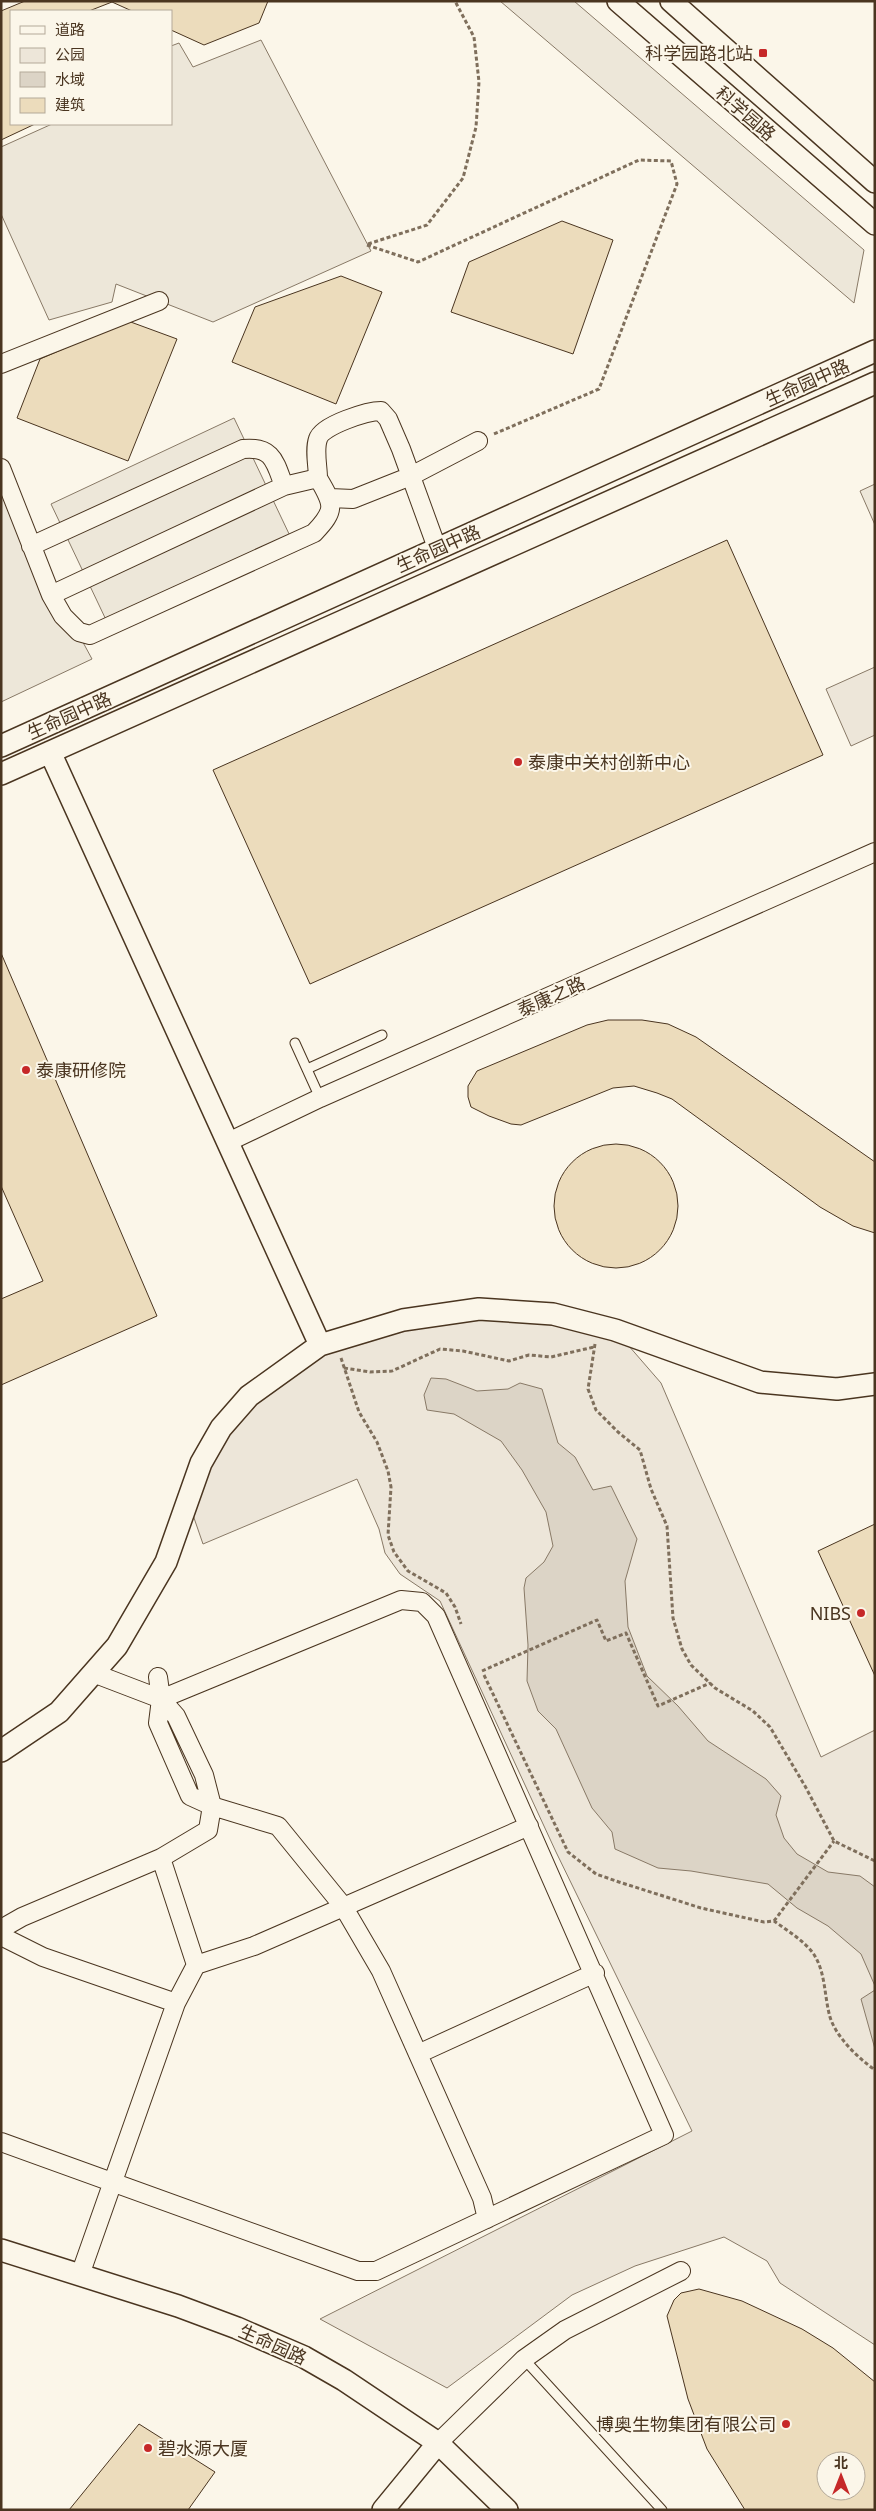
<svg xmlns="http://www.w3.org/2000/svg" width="876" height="2511" viewBox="0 0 876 2511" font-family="'Noto Sans','Noto Sans SC',sans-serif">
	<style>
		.green { fill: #ede6d9; stroke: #887966 }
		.parking { fill: #ede7d9; stroke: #887966 }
		.water { fill: #dcd4c6; stroke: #887966 }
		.building { fill: #ecdcbc; stroke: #4a3520; fill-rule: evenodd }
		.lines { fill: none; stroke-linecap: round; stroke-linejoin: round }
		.service-casing { stroke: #4a3520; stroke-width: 11 }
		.minor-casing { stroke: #4a3520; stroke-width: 20 }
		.tertiary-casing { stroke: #4a3520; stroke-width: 24 }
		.path { stroke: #7f6f5c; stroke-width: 3; stroke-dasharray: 4 2.5; stroke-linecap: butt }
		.service { stroke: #fbf6e9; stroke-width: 9 }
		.minor { stroke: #fbf6e9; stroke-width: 18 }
		.tertiary { stroke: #fbf6e9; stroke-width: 21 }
		.poi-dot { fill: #c62828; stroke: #fbf6e9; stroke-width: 2 }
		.labels { text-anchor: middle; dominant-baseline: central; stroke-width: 4; stroke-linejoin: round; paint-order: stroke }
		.poi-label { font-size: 18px; fill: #4a3520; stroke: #fbf6e9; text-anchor: end }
		.street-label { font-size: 18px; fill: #4a3520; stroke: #fbf6e9 }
	</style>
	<rect width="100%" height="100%" fill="#fbf6e9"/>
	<path class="green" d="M875 667V735L851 746 826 689Z
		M479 1309 615 1330 661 1383 821 1757 875 1730V2345L780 2283 767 2261 724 2237 635 2266 572 2295 447 2388 320 2319 692 2131 556 1852 440 1601 400 1574 385 1553 379 1529 357 1479 203 1544 193 1515 221 1428 320 1345Z"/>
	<path class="parking" d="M500 1H574L864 250 854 303Z
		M261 40 371 251 213 322 116 284 112 302 49 320 1 214V147L52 124H171V46L179 43 193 67Z
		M234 418 291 538 108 624 51 504Z
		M1 483 31 546 92 659 1 702Z
		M875 484V525L860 491Z"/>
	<path class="water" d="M431 1378 446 1379 477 1391 508 1389 520 1383 542 1389 558 1443 575 1457 593 1490 611 1486 637 1539 625 1581 628 1627 647 1676 678 1706 708 1741 766 1779 781 1796 776 1815 784 1838 797 1854 828 1872 860 1876 875 1887V1986L861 1954 828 1926 797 1908 768 1884 691 1871 658 1868 615 1849 612 1832 592 1808 556 1729 538 1711 527 1681 528 1645 524 1588 526 1578 544 1562 553 1546 546 1512 522 1470 501 1441 454 1414 427 1410 424 1395Z
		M875 1990V2049L861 1999Z"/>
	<path class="building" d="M25 1H268L259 23 204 45 171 30V11H132L112 2 89 11H11V124H35L1 140V11Z
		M562 221 613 240 573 354 451 312 469 262Z
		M341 276 382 292 336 404 232 362 255 307Z
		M128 321 177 339 128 461 17 418 40 359Z
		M727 540 823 755 310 984 213 770Z
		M1 953 157 1316 1 1385V1299L43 1281 1 1186Z
		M608 1020H642L668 1024 696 1037 875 1162V1233L853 1226 820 1207 672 1099 657 1093 634 1086 613 1088 521 1125 511 1124 489 1116 471 1107 468 1097V1086L477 1071 587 1025Z
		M554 1206a62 62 0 1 1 124 0a62 62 0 1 1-124 0Z
		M875 1524V1676L818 1551Z
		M699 2289 742 2301 802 2329 833 2348 875 2382V2510H745L707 2449 688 2399 667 2316 674 2300 681 2293ZM826 2461H856V2491H826Z
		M139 2424 215 2472 188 2510H69Z"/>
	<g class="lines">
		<g class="service-casing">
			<path id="service" d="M295 1043 320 1098
				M307 1069 382 1035
				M524 2359 662 2510"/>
		</g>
		<g class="minor-casing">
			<path id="minor" d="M1 364 159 301
				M1 468 51 595 63 616 79 632 90 635 314 533C336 510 334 505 318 478L284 486C275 462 273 446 243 449L31 546
				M318 478C318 467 314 450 318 439 322 425 368 411 381 411L388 419 401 449 437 548
				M330 498 353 499 411 476 478 441
				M51 595 284 486
				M228 1142 320 1098 875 852
				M158 1677 161 1699 158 1723 190 1796 212 1806 278 1826 343 1906 381 1971 482 2198 487 2219
				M161 1858 196 1965
				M1 1929 22 1917 161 1858 208 1830 212 1806 204 1775 176 1716 161 1699 93 1673
				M1 1936 43 1957 176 2003 196 1965 254 1946 529 1826
				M418 2054 595 1973
				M1 2142 358 2271H376L664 2135 436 1616 422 1602 401 1600 161 1699
				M80 2275 176 2003
				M438 2443 524 2359 565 2330 681 2271"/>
		</g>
		<g class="tertiary-casing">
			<path id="tertiary" d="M618 1 875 224
				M671 1 875 182
				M1 746 875 351
				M50 752 320 1345
				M1 774 875 383
				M1 1751 59 1712 117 1646 166 1562 201 1463 221 1428 249 1396 320 1345 403 1320 479 1309 553 1314 615 1330 760 1382 837 1389 875 1384
				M1 2250 178 2306 237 2328 304 2357 344 2380 438 2443 507 2510
				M383 2510 438 2443"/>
		</g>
		<path class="path" d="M368 244 427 225 463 178 476 127 479 82 474 37 455 1
			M367 245 418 262 639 160 671 161 677 184 599 389 494 434
			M595 1344 588 1389 596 1410 618 1432 640 1450 651 1489 667 1526 673 1618 682 1649 691 1665 715 1688 753 1711 770 1727 805 1786 834 1841 875 1861
			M341 1358 359 1412 377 1442 388 1471 391 1487 388 1535 394 1552 408 1571 446 1593 455 1607 461 1624
			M344 1368 370 1372 392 1371 440 1349 463 1351 509 1361 529 1355 551 1357 594 1347
			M482 1671 597 1620 606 1641 626 1633 658 1706 710 1683
			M484 1675 568 1852 596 1874 619 1882 701 1908 764 1922 774 1921C788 1931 803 1940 813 1953 826 1972 824 1996 830 2017 836 2037 858 2058 875 2070
			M774 1921 834 1841"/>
		<use href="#service" class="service"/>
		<use href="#minor" class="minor"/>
		<use href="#tertiary" class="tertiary"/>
	</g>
	<g class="poi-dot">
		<rect x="758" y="48" width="10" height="10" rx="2.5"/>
		<circle cx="518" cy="762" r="5"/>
		<circle cx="26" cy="1070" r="5"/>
		<circle cx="861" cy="1613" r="5"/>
		<circle cx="786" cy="2424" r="5"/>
		<circle cx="148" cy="2448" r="5"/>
	</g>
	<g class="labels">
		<g class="poi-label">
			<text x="753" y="53">科学园路北站</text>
			<text x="528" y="762" text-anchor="start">泰康中关村创新中心</text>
			<text x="36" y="1070" text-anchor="start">泰康研修院</text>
			<text x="851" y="1613">NIBS</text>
			<text x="776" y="2424">博奥生物集团有限公司</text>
			<text x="158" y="2448" text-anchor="start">碧水源大厦</text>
		</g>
		<g class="street-label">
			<text transform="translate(746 113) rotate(41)">科学园路</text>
			<text transform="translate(807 382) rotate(-24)">生命园中路</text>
			<text transform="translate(438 548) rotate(-24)">生命园中路</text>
			<text transform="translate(69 715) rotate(-24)">生命园中路</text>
			<text transform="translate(551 996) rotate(-24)">泰康之路</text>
			<text transform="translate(273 2344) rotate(24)">生命园路</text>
		</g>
	</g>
	<rect width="876" height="2511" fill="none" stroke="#4a3520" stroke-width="5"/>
	<rect x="10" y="10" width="162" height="115" fill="#fbf6e9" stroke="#b4a999"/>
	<rect x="20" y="26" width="25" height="8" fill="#fbf6e9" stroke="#b4a999"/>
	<text x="55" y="35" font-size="15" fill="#4a3520">道路</text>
	<rect x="20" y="48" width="25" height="15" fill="#ede6d9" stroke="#b4a999"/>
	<text x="55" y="60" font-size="15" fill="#4a3520">公园</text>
	<rect x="20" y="72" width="25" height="15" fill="#dcd4c6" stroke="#b4a999"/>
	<text x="55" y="85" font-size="15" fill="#4a3520">水域</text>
	<rect x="20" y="98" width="25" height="15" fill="#ecdcbc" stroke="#b4a999"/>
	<text x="55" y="110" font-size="15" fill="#4a3520">建筑</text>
	<g transform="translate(841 2476)"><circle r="24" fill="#fbf6e9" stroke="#b4a999"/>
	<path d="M0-4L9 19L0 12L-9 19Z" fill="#c62828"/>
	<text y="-8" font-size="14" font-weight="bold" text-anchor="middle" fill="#4a3520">北</text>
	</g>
</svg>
